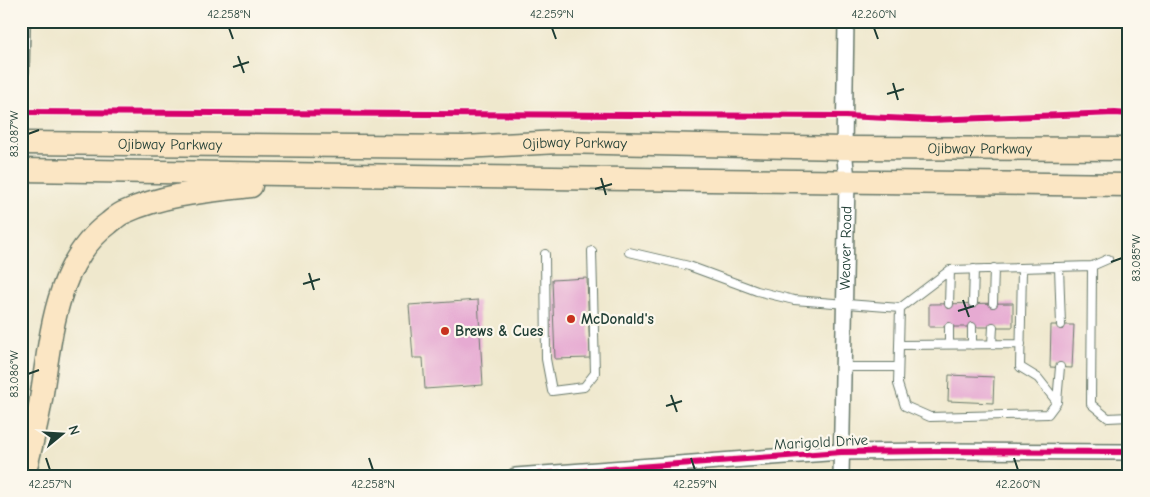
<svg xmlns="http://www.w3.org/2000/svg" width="1150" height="497" viewBox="0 0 1150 497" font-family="'Comic Neue',sans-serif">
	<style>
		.building { fill: #e6aad2 }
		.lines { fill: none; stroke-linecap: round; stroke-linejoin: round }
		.service-casing { stroke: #68796a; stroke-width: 10 }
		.minor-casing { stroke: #68796a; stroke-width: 18 }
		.secondary-casing { stroke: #68796a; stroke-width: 25 }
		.service { stroke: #fff; stroke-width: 8 }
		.minor { stroke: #fff; stroke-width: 15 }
		.secondary { stroke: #fbe6c4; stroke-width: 22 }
		.cycleway-casing { stroke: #fbf7ec; stroke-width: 9 }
		.cycleway { stroke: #d6006c; stroke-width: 6 }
		.ticks { fill: none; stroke: #1f3d34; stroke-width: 2 }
		.poi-dot { fill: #c8321e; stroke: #fbf7ec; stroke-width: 2 }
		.labels { text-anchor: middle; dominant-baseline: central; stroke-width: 4.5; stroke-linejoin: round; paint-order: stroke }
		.street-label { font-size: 15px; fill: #1f3d34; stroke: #fbf7ec }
		.poi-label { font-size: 15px; font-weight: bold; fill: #1f3d34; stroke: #fbf7ec; text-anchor: start }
		.neatline { fill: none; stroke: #1f3d34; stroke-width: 2 }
		.ticks-label { font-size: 12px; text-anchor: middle; fill: #1f3d34 }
	</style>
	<rect width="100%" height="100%" fill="#fbf7ec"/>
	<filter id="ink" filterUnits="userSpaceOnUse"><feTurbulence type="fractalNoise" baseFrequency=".02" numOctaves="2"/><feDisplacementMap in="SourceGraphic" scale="10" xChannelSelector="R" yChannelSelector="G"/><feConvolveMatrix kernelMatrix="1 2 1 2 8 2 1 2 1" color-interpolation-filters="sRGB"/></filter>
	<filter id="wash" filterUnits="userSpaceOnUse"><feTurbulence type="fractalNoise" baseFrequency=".0096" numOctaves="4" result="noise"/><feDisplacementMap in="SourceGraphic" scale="20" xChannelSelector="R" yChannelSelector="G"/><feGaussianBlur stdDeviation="1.12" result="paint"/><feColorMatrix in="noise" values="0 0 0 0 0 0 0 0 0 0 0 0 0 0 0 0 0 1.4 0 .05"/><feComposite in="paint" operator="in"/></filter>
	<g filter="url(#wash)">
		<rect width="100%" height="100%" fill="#efe8cd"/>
		<g id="blocks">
			<path class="building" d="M587 278 590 358 555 359 552 280Z
				M478 300 483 385 425 389 423 358H413L409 305Z
				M1013 303V327H929V304Z
				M1051 325H1074L1072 368 1050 367Z
				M949 375 994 377 993 403 948 401Z"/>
		</g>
	</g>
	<g filter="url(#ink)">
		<use href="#blocks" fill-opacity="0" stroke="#68796a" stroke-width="1"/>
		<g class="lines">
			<g class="service-casing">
				<path id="service" d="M629 252 689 266 757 291 794 300 900 308 950 270 1092 266 1108 259
					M545 254 546 359 552 391 584 387 595 373 592 251
					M1092 266 1091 404 1108 418 1129 417
					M1059 267 1061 325
					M1022 269 1020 367 1038 378 1057 402
					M973 303 974 269
					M993 303 994 268
					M949 304 950 270
					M900 308 898 384 905 406 930 417 1048 414 1057 402 1060 367
					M949 327V344
					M992 344 993 327
					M899 345 1021 344
					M972 345V327
					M843 367H898"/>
			</g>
			<g class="minor-casing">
				<g id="minor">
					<path d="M21 71 22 21"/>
					<path d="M515 476 841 452 936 451 1129 452"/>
					<path id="s1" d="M841 476 847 180 844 148 846 21"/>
				</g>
			</g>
			<g class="secondary-casing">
				<g id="secondary">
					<path id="s2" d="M21 143 464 147 559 142 844 148 1129 149"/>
					<path d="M21 170C390 178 760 179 1129 185"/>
					<path d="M24 476C29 452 36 429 40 405 51 342 53 264 109 223 114 219 119 214 125 212 164 194 208 191 251 186"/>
				</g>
			</g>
			<use href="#service" class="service"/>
			<use href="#minor" class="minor"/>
			<use href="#secondary" class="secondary"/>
			<g class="cycleway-casing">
				<path id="cycleway" d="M21 112 845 116 931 120 1115 113 1129 114
					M515 476 841 452 936 451 1129 452"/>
			</g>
			<use href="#cycleway" class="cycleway"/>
		</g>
	</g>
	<path class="ticks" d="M229 28 233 39M552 28 556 39M874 28 878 39M238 56 244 73M233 67 249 62M893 83 898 100M887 94 904 89M28 134 39 130M601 178 606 195M595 189 612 184M1111 262 1122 258M309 273 314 290M303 284 320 279M963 300 969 317M958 311 974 306M28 374 39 370M671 395 677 412M666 406 682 401M46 458 50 470M369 458 373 470M691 458 695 470M1014 458 1018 470"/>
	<g class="poi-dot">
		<circle cx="571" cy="319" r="5"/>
		<circle cx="445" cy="331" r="5"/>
	</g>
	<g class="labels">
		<g class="street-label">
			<text stroke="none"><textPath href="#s2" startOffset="149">Ojibway Parkway</textPath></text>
			<text stroke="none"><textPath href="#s2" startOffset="554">Ojibway Parkway</textPath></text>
			<text stroke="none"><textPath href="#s2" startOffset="959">Ojibway Parkway</textPath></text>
			<text stroke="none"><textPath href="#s1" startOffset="228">Weaver Road</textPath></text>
			<text transform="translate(821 442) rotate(-3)">Marigold Drive</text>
		</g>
		<g class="poi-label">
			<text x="581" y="319">McDonald's</text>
			<text x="455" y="331">Brews &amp; Cues</text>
		</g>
	</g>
	<rect width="1150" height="497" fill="none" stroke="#fbf7ec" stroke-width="55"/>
	<g transform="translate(62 434) rotate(72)" stroke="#fbf7ec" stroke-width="4" paint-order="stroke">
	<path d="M0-4L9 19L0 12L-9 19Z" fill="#1f3d34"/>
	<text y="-8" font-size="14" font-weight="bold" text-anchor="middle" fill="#1f3d34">N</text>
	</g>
	<rect x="28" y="28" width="1094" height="442" class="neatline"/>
	<g class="ticks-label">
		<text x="229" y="18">42.258°N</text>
		<text x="552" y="18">42.259°N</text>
		<text x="874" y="18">42.260°N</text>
		<text transform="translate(14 134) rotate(-90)" y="4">83.087°W</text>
		<text transform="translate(1136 258) rotate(-90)" y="4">83.085°W</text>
		<text transform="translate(14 374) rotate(-90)" y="4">83.086°W</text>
		<text x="50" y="488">42.257°N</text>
		<text x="373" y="488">42.258°N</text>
		<text x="695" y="488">42.259°N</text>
		<text x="1018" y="488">42.260°N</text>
	</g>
</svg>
